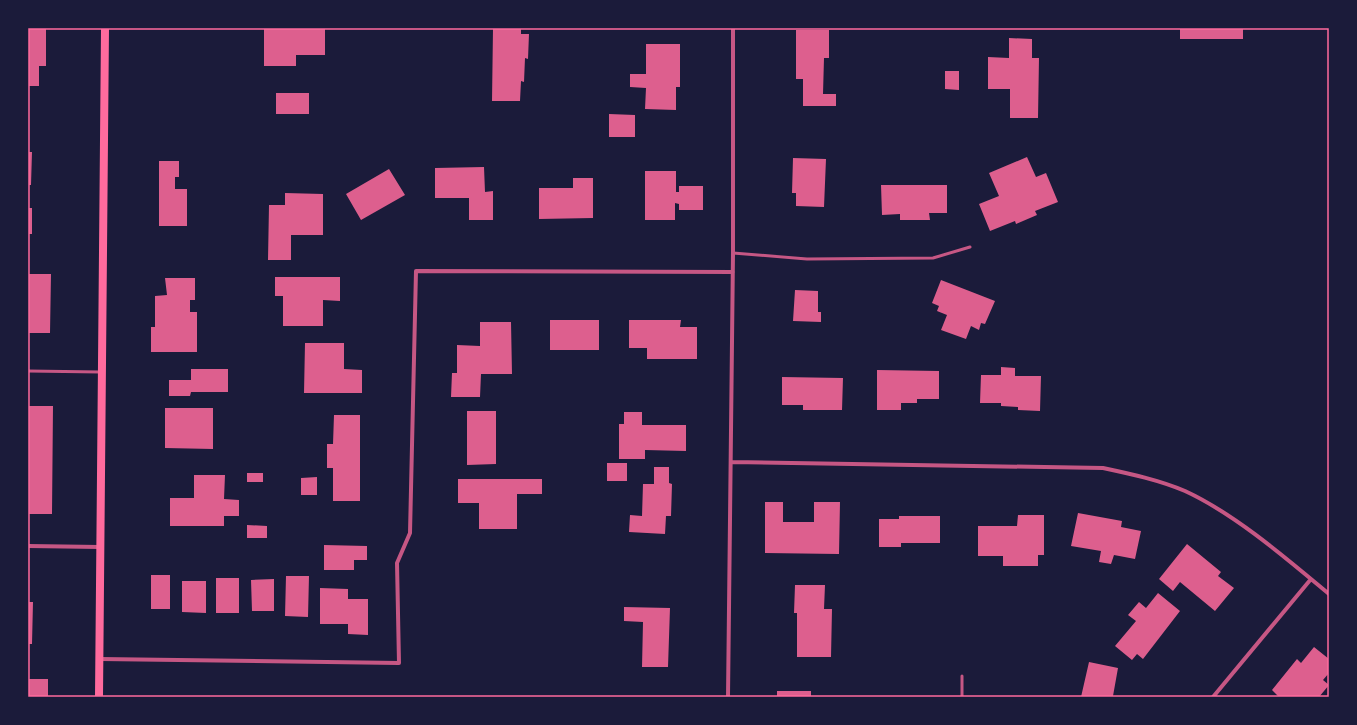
<svg xmlns="http://www.w3.org/2000/svg" width="1357" height="725" viewBox="0 0 1357 725" font-family="'Golos Text',sans-serif">
	<style>
		.building { fill: #dd5f8e }
		.lines { fill: none; stroke-linecap: round; stroke-linejoin: round }
		.service { stroke: #c65784; stroke-width: 3 }
		.minor { stroke: #c65784; stroke-width: 4 }
		.secondary { stroke: #ff6b9d; stroke-width: 8 }
		.neatline { fill: none; stroke: #ff6b9d; stroke-width: 1.5 }
	</style>
	<rect width="100%" height="100%" fill="#1b1b3a"/>
	<path class="building" d="M264 28H325V55H296V66H264Z
		M493 28H521V34H529L528 59 525 58 524 82 521 81 520 101H492Z
		M1180 28H1243V39H1180Z
		M28 29H46V66H39V86H28Z
		M796 30H829V58H824L823 94H836V106H803V79H796Z
		M1009 38 1032 39V58H1039L1038 118H1010V89H988V57L1009 58Z
		M646 44H680V87H676V110L645 109 646 88 630 87V74H646Z
		M945 71H959V90L945 89Z
		M276 93H309V114H276Z
		M609 114 635 115V137H609Z
		M28 152H32L31 185H28Z
		M1027 157 1036 177 1046 173 1058 202 1035 211 1037 215 1016 224 1015 221 990 231 979 204 999 196 989 173Z
		M793 158 826 159 824 207 796 206V193H792Z
		M159 161H179V177H175V189H187V226H159Z
		M484 167 485 192 493 191V220H469V198H435V168Z
		M389 169 405 195 361 220 346 194Z
		M645 171H676V192H679V186H703V210H679V204L675 203V220H645Z
		M573 178H593V218L539 219V188H573Z
		M881 185H947V213H929L930 220H900V214L882 215Z
		M285 193 323 194V235H291V260H268L269 205H285Z
		M28 208H32V234H28Z
		M28 274H51L50 333H28Z
		M275 277H340V301L323 300V326H283V296H275Z
		M165 278H195V300H190V312H197V352H151V327H155V296L167 295Z
		M941 280 995 301 985 324 981 323 979 330 971 326 966 339 941 330 947 315 937 311 939 306 932 303Z
		M795 290 818 291V312H821V322L793 321Z
		M550 320H599V350H550Z
		M629 320H681L680 327H697V359H647V348H629Z
		M480 322H511L512 374H481L480 397H451L452 373H457V345L480 346Z
		M305 343H344V369L362 370V393H304Z
		M1001 367 1015 368V376H1041L1040 411 1018 410V407L1001 406V403H980L981 375H1001Z
		M191 369H228V392H191L190 396H169V380H191Z
		M877 370 939 371V399H917V403H901V410H877Z
		M782 377 843 378 842 410H803V405H782Z
		M28 406H53L52 514H28Z
		M165 408H213V449L165 448Z
		M467 411H496V464L467 465Z
		M624 412H642V425H686V451L645 450V459H619V424H624Z
		M334 415H360V501H333V468H327V444H333Z
		M607 463H627V481H607Z
		M654 467H669V483L672 484 671 516H666L665 534 629 532 630 515 642 516 643 484H654Z
		M247 473H263V482H247Z
		M194 475H225L224 499 239 500V516H224V526H170V498H194Z
		M317 477V495H301V478Z
		M458 479H542V494H517V529H479V503H458Z
		M765 502H783V522H814V502H840L839 554 765 553Z
		M1078 513 1122 521 1121 527 1141 531 1135 559 1114 555 1111 564 1099 562 1101 551 1071 546Z
		M1018 515H1044V555H1038V566H1003V556H978V526H1017Z
		M899 516H940V543H901V547H879V519H899Z
		M247 525 267 526V538H247Z
		M1187 544 1221 572 1218 576 1234 588 1215 611 1180 582 1173 591 1159 579Z
		M324 545 367 546V560H354V570H324Z
		M151 575H170V609H151Z
		M286 576H309L308 617 285 616Z
		M216 578H239V613H216Z
		M274 579V611H252L251 580Z
		M182 581H206V613L182 612Z
		M795 585H825L824 609H832L831 657H797V613H794Z
		M320 588 348 589V599H368V635L348 634V624H320Z
		M1158 593 1180 611 1143 659 1137 654 1132 660 1115 646 1136 621 1128 615 1139 602 1146 608Z
		M28 602H33L32 644H28Z
		M624 607 670 608 668 667H642L643 622 624 621Z
		M1314 647 1329 659V673L1323 680 1329 685 1319 697H1279L1272 690 1297 659 1301 663Z
		M1089 662 1118 668 1113 696 1116 697H1081Z
		M28 679H48V697H28Z
		M777 691H811V697H777Z"/>
	<g class="lines">
		<path class="service" d="M733 253 807 259 933 258 970 247
			M28 371 100 372
			M962 697V676"/>
		<path class="minor" d="M731 462 1103 468C1131 474 1159 480 1185 491 1235 514 1287 559 1329 594
			M28 546 100 547
			M100 659 399 663 397 563 410 533 416 271 733 272
			M728 697 733 253V28
			M1213 697 1311 579"/>
		<path class="secondary" d="M99 697 105 28"/>
	</g>
	<rect width="1357" height="725" fill="none" stroke="#1b1b3a" stroke-width="58"/>
	<rect x="29" y="29" width="1299" height="667" class="neatline"/>
</svg>
